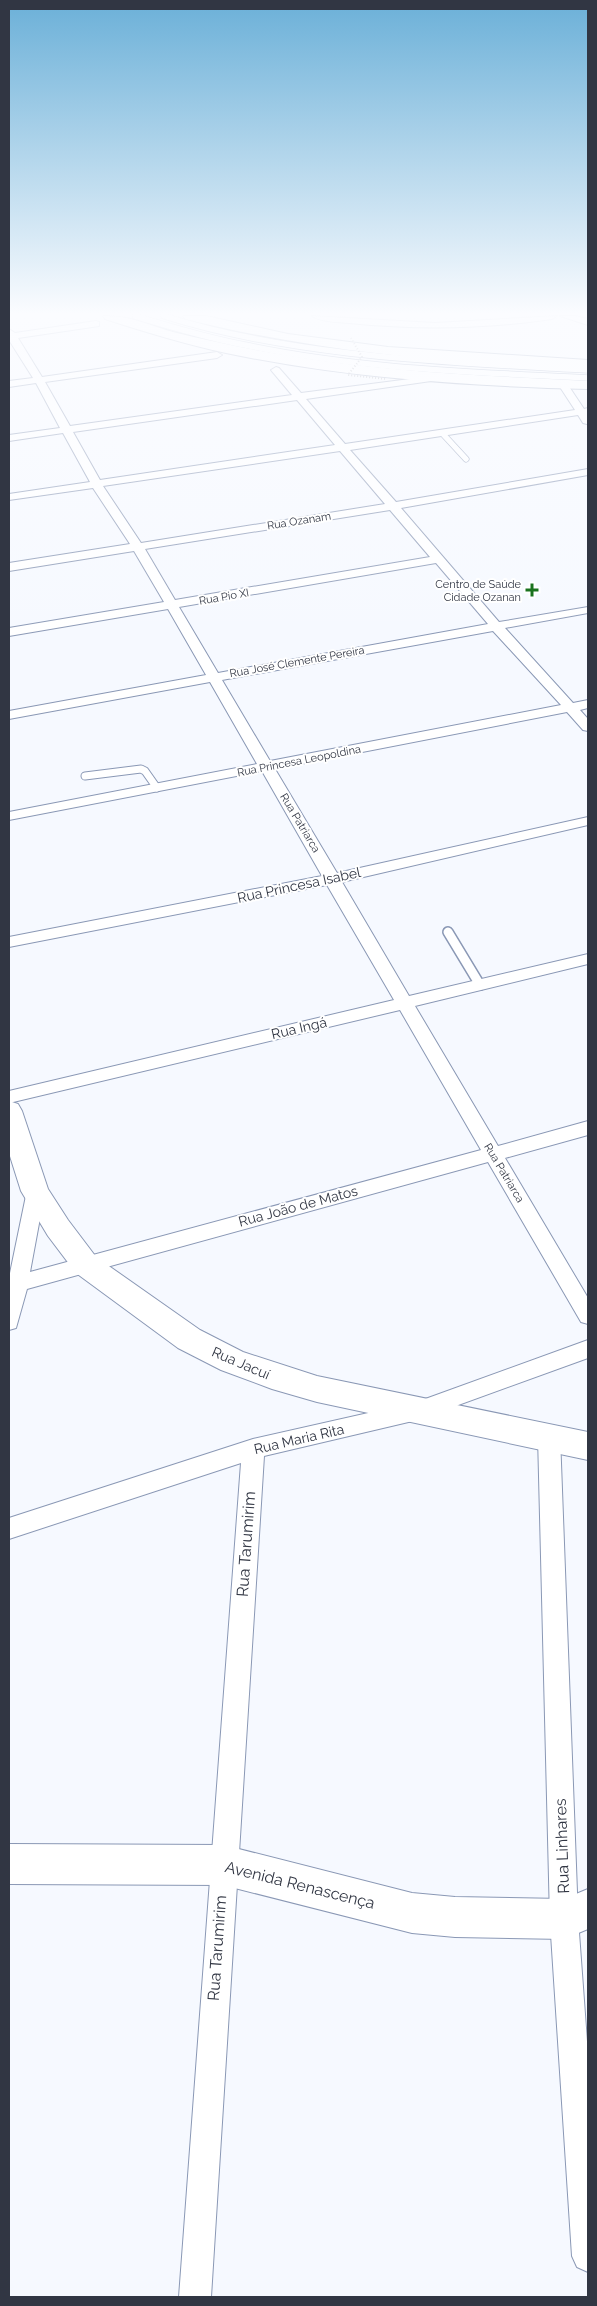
<svg xmlns="http://www.w3.org/2000/svg" width="597" height="2306" viewBox="0 0 597 2306" font-family="Raleway,sans-serif">
	<style>
		.lines { fill: none; stroke-linecap: round; stroke-linejoin: round }
		.lane-far2-casing { stroke: #8a98b5; stroke-width: 7 }
		.lane-far1-casing { stroke: #8a98b5; stroke-width: 9 }
		.lane-casing { stroke: #8a98b5; stroke-width: 12 }
		.street-casing { stroke: #8a98b5; stroke-width: 2 }
		.secondary-casing { stroke: #8a98b5; stroke-width: 2 }
		.highway-casing { stroke: #8a98b5; stroke-width: 2 }
		.lane-far2 { stroke: #fff; stroke-width: 5.5 }
		.lane-far1 { stroke: #fff; stroke-width: 7 }
		.lane { stroke: #fff; stroke-width: 9 }
		.street { fill: #fff; fill-rule: evenodd }
		.secondary { fill: #fff; fill-rule: evenodd }
		.highway { fill: #fff; fill-rule: evenodd }
		.path-bridge { stroke: #9b9fa9; stroke-width: 2; stroke-dasharray: 1 2; stroke-linecap: butt }
		.poi-dot { fill: #1a721e; stroke: #fff; stroke-width: 2 }
		.labels { text-anchor: middle; dominant-baseline: central; stroke-width: 4; stroke-linejoin: round; paint-order: stroke }
		.far-street-label { font-size: 11px; fill: #313643; stroke: #fff }
		.far-poi-label { font-size: 11px; fill: #313643; stroke: #fff; text-anchor: end }
		.street-label { font-size: 14px; fill: #313643; stroke: #fff }
		.near-street-label { font-size: 16px; fill: #313643; stroke: #fff }
	</style>
	<rect width="100%" height="100%" fill="#f6f9ff"/>
	<g class="lines">
		<g class="lane-far2-casing">
			<path id="lane-far2" d="M135 316C171 327 208 338 245 345 357 369 474 372 588 378
				M164 316C297 358 450 362 588 370
				M442 433 466 459"/>
		</g>
		<g class="lane-far1-casing">
			<path id="lane-far1" d="M85 776 141 769 145 771 157 788"/>
		</g>
		<g class="lane-casing">
			<path id="lane" d="M448 932 480 985"/>
		</g>
		<g class="street-casing">
			<path id="street" d="M312 316 435 323 557 316 552 319C484 329 418 330 349 323 339 322 320 322 312 316Z
				M560 316H575L588 319V325Z
				M96 321 99 322V326L18 338 42 377 217 352 222 355 217 358 45 382 70 426 292 395 271 370 276 367 279 368 301 393 441 375 443 377 438 380 306 399 345 444 575 410 558 384 563 381 566 382 584 409 588 408 587 424 583 423 578 415 350 450 396 502 588 469V475L401 508 499 622 588 607V613L505 628 573 703 588 700V708L580 710 588 719V731L583 730 567 712 275 769 337 873 588 817V825L342 882 409 996 588 954V964L415 1006 498 1146 588 1121V1135L505 1158 588 1298V1324L581 1322 488 1162 27 1289 16 1328 9 1330V1278L28 1186 35 1184 42 1186 45 1191 30 1272 481 1150 400 1010 9 1103V1091L394 1000 327 885 9 947V937L322 876 262 771 9 820V812L257 764 210 682 9 719V711L206 675 168 609 9 636V628L164 602 134 551 9 571V563L130 544 93 488 9 500V494L90 482 63 433 9 441V435L60 428 36 383 9 387V381L33 378 9 340V329L15 333ZM297 400 335 445 100 480 73 432ZM340 451 385 504 141 543 103 486ZM390 510 430 557 175 600 145 549ZM436 563 488 624 218 673 179 607ZM493 631 561 705 270 761 222 680Z
				M588 1340V1358L417 1420 264 1456 211 2297H179L241 1463 9 1539V1518L253 1439 417 1402Z
				M549 1426 557 1429 560 1436 578 1919 588 2055V2272L577 2267 572 2256 550 1919 538 1436 541 1429Z"/>
		</g>
		<g class="secondary-casing">
			<path id="secondary" d="M9 1101 18 1104 22 1111 48 1189 68 1220 96 1257 200 1330 243 1352 317 1376 588 1432V1460L317 1402 272 1389 221 1370 178 1348 76 1273 48 1236 21 1191 9 1153Z
				M9 1844 223 1845 412 1893 455 1897 564 1899 588 1889V1929L564 1939 455 1937 412 1933 223 1885 9 1884Z"/>
		</g>
		<g class="highway-casing">
			<path id="highway" d="M103 316C128 315 149 325 173 332 210 341 247 349 285 355 385 372 487 376 588 381V389C468 386 344 378 226 353 185 344 145 332 105 319Z
				M183 316H206L288 334 388 347 588 360V368C452 364 317 352 185 319Z"/>
		</g>
		<use href="#lane-far2" class="lane-far2"/>
		<use href="#lane-far1" class="lane-far1"/>
		<use href="#lane" class="lane"/>
		<use href="#street" class="street"/>
		<use href="#secondary" class="secondary"/>
		<use href="#highway" class="highway"/>
		<path class="path-bridge" d="M351 338 362 357 348 375 387 379"/>
	</g>
	<linearGradient id="sky" x2="0" y2="1"><stop stop-color="#6bb0d8"/><stop offset="0.49" stop-color="#fbfcff"/><stop offset="1" stop-color="#fbfcff" stop-opacity="0"/></linearGradient>
	<rect width="597" height="639" fill="url(#sky)"/>
	<path class="poi-dot" d="M529.5 582.5h5v5h5v5h-5v5h-5v-5h-5v-5h5z"/>
	<g class="labels">
		<g class="far-street-label">
			<text transform="translate(299 521) rotate(-9)">Rua Ozanam</text>
			<text transform="translate(224 597) rotate(-10)">Rua Pio XI</text>
			<text transform="translate(297 662) rotate(-10)">Rua José Clemente Pereira</text>
			<text transform="translate(299 761) rotate(-11)">Rua Princesa Leopoldina</text>
			<text transform="translate(300 823) rotate(59)">Rua Patriarca</text>
			<text transform="translate(504 1173) rotate(59)">Rua Patriarca</text>
		</g>
		<g class="far-poi-label">
			<text x="521" y="584">Centro de Saúde<tspan x="521" dy="13">Cidade Ozanan</tspan></text>
		</g>
		<g class="street-label">
			<text transform="translate(299 885) rotate(-12)">Rua Princesa Isabel</text>
			<text transform="translate(299 1028) rotate(-13)">Rua Ingá</text>
			<text transform="translate(298 1206) rotate(-15)">Rua João de Matos</text>
			<text transform="translate(241 1363) rotate(23)">Rua Jacuí</text>
			<text transform="translate(299 1439) rotate(-13)">Rua Maria Rita</text>
		</g>
		<g class="near-street-label">
			<text transform="translate(246 1544) rotate(-86)">Rua Tarumirim</text>
			<text transform="translate(562 1846) rotate(-92)">Rua Linhares</text>
			<text transform="translate(300 1885) rotate(14)">Avenida Renascença</text>
			<text transform="translate(217 1948) rotate(-86)">Rua Tarumirim</text>
		</g>
	</g>
	<rect width="597" height="2306" fill="none" stroke="#313643" stroke-width="20"/>
</svg>
